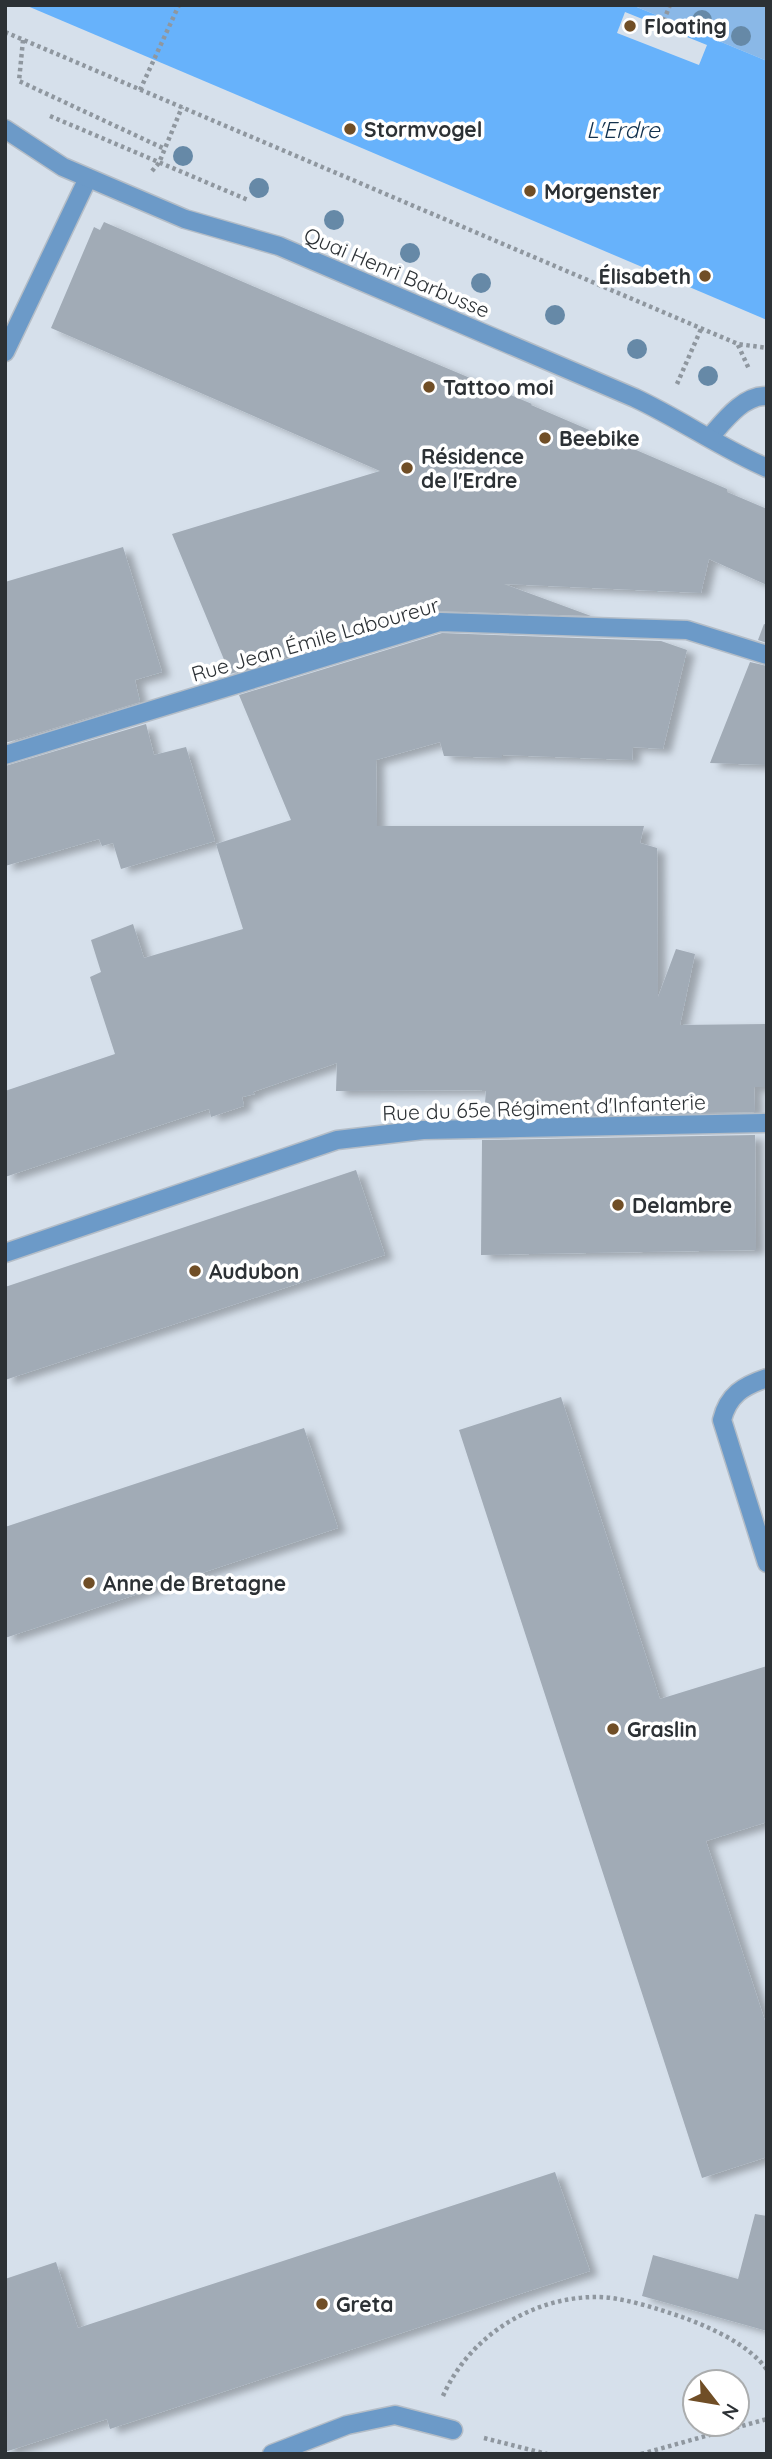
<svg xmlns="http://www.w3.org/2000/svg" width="772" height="2459" viewBox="0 0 772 2459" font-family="Quicksand,sans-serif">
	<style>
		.green { fill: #8ab8e7 }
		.water { fill: #67b2fb }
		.pier { fill: #d6e0eb }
		.building { fill: #a1abb6; filter: url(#shadow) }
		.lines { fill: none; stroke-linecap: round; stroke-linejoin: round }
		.service-casing { stroke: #b4bdc7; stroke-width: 21 }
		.minor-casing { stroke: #b4bdc7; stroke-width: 21 }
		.tertiary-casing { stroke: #b4bdc7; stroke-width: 21 }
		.path { stroke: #8f979f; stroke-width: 4.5; stroke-dasharray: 3.5 3.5; stroke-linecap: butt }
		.service { stroke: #6c9ac8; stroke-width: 18 }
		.minor { stroke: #6c9ac8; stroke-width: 18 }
		.tertiary { stroke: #6c9ac8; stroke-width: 18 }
		.tree { fill: #6689a7 }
		.poi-dot { fill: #704e26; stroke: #fff; stroke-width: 2.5 }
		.labels { text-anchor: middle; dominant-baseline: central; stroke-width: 7; stroke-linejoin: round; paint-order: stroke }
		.poi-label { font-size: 21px; font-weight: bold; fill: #2c3135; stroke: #fff; text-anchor: start }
		.street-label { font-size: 21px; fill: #2c3135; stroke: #fff }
		.water-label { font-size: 23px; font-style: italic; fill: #12314e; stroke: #fff }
	</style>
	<defs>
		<filter id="shadow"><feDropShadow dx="8" dy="4.5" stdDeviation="3.5" flood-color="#0004"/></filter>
	</defs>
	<rect width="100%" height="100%" fill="#d6e0eb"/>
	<path class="green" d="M632 5H767V61Z"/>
	<path class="water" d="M25 5H632L767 61V320Z"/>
	<path class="pier" d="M625 12 707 45 699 65 617 33Z"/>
	<path class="building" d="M104 222 299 306 532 404 531 405 727 489V492L767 509V585L709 559 701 593 504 584 591 616 437 611 230 674 172 534 380 471 51 328 94 227 100 230Z
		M123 547 162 672 135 680 140 702 5 743V582Z
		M764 624 767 625V643L758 640Z
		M442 633 661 641 687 650 663 749 633 747 632 760 502 755V758L444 756 440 742 376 760 377 826H644L640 843 657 848 658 997 676 949 695 954 680 1025 767 1024V1087H754L755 1112 484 1117 486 1090 336 1091 337 1063 253 1092 255 1094 242 1097 244 1106 211 1117 209 1109 5 1177V1091L115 1054 90 977 101 972 91 940 133 924 144 958 243 929 216 844 291 820 239 695Z
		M750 662 767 666V765L710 763Z
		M146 724 154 755 186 747 215 841 121 869 113 843 102 846 99 839 5 866V766Z
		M755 1135 756 1250 481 1255 482 1140Z
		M356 1170 385 1255 5 1380V1287Z
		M561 1397 660 1699 767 1666V1822L706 1841 767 2027V2157L702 2178 459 1430Z
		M304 1428 338 1528 5 1638V1527Z
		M555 2172 590 2271 110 2429 107 2419 5 2452V2279L56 2262 78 2328Z
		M755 2214 767 2216V2331L642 2296 653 2255 738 2279Z"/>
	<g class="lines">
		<g class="service-casing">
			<path id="service" d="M5 352 88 178
				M710 437C724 421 743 395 767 396
				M767 1378C743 1386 728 1395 722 1420L767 1563
				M272 2454 347 2425 395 2415 453 2430"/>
		</g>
		<g class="minor-casing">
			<path id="minor" d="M5 755 440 622 687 630 767 655
				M5 1253 337 1140 423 1130 767 1123"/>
		</g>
		<g class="tertiary-casing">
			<path id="tertiary" d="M5 129 63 167 185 219 279 246 635 398C680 419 721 448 767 468"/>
		</g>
		<path class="path" d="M661 27 670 5
			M5 32 738 344 767 348
			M23 40 19 81 165 149
			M140 90 179 5
			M50 116 248 200
			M152 171 159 163 182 107
			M738 345 749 369
			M677 384 701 329
			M443 2396C469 2337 530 2298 594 2297 620 2296 658 2309 682 2317 710 2327 750 2345 767 2370
			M484 2438 547 2454
			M641 2454 767 2419"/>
		<use href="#service" class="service"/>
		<use href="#minor" class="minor"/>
		<use href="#tertiary" class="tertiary"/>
	</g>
	<g class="tree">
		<circle cx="702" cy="20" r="10"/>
		<circle cx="741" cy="36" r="10"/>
		<circle cx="183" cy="156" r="10"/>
		<circle cx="259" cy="188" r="10"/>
		<circle cx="334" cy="220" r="10"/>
		<circle cx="410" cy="253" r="10"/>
		<circle cx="481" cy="283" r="10"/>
		<circle cx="555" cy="315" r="10"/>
		<circle cx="637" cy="349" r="10"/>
		<circle cx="708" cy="376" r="10"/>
	</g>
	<g class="poi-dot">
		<circle cx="630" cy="26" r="7"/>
		<circle cx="350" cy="129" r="7"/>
		<circle cx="530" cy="191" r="7"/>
		<circle cx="705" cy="276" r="7"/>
		<circle cx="429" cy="387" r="7"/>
		<circle cx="545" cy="438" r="7"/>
		<circle cx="407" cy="468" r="7"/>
		<circle cx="618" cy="1205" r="7"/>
		<circle cx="195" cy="1271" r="7"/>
		<circle cx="89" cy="1583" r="7"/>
		<circle cx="613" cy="1729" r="7"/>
		<circle cx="322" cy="2304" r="7"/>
	</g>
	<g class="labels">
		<g class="poi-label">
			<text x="644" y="26">Floating</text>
			<text x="364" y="129">Stormvogel</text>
			<text x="544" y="191">Morgenster</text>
			<text x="691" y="276" text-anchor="end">Élisabeth</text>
			<text x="443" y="387">Tattoo moi</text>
			<text x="559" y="438">Beebike</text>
			<text x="421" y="456">Résidence<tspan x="421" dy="24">de l'Erdre</tspan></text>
			<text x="632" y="1205">Delambre</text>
			<text x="209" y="1271">Audubon</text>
			<text x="103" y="1583">Anne de Bretagne</text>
			<text x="627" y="1729">Graslin</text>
			<text x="336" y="2304">Greta</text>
		</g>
		<g class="street-label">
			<text transform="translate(397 272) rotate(23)">Quai Henri Barbusse</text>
			<text transform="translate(315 639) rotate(-16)">Rue Jean Émile Laboureur</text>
			<text transform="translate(544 1107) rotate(-2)">Rue du 65e Régiment d'Infanterie</text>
		</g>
		<g class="water-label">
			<text x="623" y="129">L'Erdre</text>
		</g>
	</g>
	<rect width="772" height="2459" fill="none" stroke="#2c3135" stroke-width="14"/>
	<g transform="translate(716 2403) rotate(121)"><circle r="33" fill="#ffffff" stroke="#abadae" stroke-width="2"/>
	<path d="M0-5L12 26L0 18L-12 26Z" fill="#704e26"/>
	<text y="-10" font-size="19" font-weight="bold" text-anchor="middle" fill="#2c3135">N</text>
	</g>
</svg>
